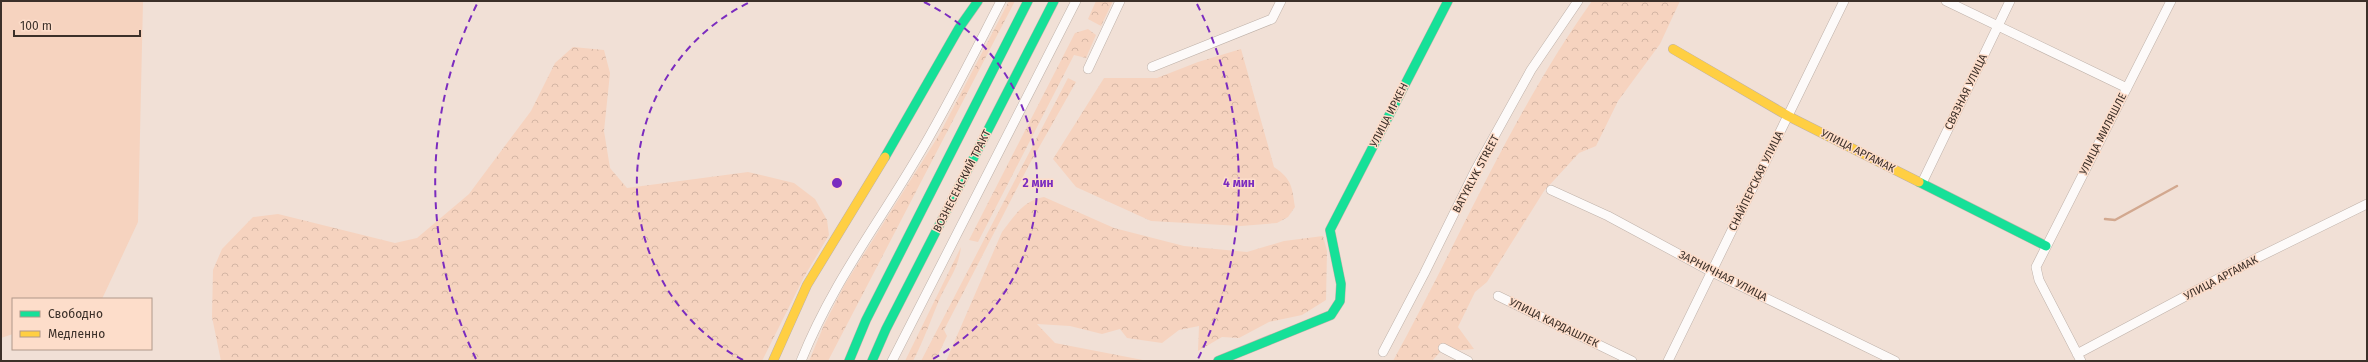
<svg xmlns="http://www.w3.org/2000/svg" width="2368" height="362" viewBox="0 0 2368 362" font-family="'Fira Sans',sans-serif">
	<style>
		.green { fill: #f6d3bf }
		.forest { fill: url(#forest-crowns) }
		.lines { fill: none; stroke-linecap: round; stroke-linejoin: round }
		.stream { stroke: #d2a88f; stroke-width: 2.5 }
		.street-casing { stroke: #beb1a9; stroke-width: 10 }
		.fast-casing { stroke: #beb1a9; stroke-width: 10 }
		.slow-casing { stroke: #beb1a9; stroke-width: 10 }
		.street { stroke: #fdfaf9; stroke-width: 9 }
		.fast { stroke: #16e098; stroke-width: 9 }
		.slow { stroke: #ffcf43; stroke-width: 9 }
		.ring { fill: none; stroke: #7b2cbf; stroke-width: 2; stroke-dasharray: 7 5 }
		.labels { text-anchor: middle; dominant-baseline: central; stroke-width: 3; stroke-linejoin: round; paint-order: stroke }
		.street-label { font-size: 11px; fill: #3c3029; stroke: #fdddca }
		.centre { fill: #7b2cbf; stroke: #fdddca; stroke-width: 2 }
		.ring-label { font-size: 12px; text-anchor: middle; font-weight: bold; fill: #7b2cbf; stroke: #fdddca; stroke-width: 3; stroke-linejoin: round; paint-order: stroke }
	</style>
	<defs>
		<pattern id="forest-crowns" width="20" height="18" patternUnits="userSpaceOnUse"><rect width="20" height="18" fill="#f6d3bf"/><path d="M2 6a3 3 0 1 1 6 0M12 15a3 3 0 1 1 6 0" fill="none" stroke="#d4b5a4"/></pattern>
	</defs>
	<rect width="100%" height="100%" fill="#f1e0d6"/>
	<path class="green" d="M1 1H143L138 222 102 299H13V334L1 338Z"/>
	<path class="forest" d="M1009 1H1015L828 361H809L824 325 845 284 939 135Z
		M1096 1H1113L1101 26 1088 19Z
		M1592 1H1680L1660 44 1618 101 1596 146 1579 153 1544 191 1487 282 1475 292 1458 327 1474 349 1440 352 1432 361H1393C1459 241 1512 113 1592 1Z
		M1088 29 1096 35 1086 58 1074 55 978 242 969 240 1075 33Z
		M573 47 604 50 610 73 604 131 610 168 627 188 748 172 794 183 815 199 827 220 829 235 804 277 762 361H221L212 317 213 270 222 249 253 217 278 214 395 243 417 238 469 194 531 111 555 63Z
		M1241 49 1274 167C1292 179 1292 187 1295 207L1288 217 1277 223 1241 226 1151 221 1076 187 1053 159 1104 78H1157L1198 62Z
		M1068 78 1076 82 1029 165 944 330 947 336 935 361H921Z
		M1044 197 1114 228 1184 246 1247 252 1284 241 1323 236 1327 251 1326 300 1302 315 1269 322 1239 338 1222 337 1198 351 1199 326 1179 330 1162 343 1127 338 1120 329 1102 334 1070 326 1037 324 1055 343 1148 361H946L1002 232C1014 216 1024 200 1044 197Z
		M961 247C959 267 948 281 940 298 931 319 924 340 913 361H905Z"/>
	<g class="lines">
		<path class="stream" d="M2105 219 2115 220 2177 186"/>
		<g class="street-casing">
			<path id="street" d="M1946 1 2127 88
				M1152 67 1272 19 1281 1
				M1088 69 1120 1
				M1922 183 2010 1
				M1551 190 1608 216 1712 272 1895 361
				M1498 296 1632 361
				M1443 348 1468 361
				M1383 352 1424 274 1475 171 1531 70 1578 1
				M2077 354 2259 257 2367 204
				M801 361C831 286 874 230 915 161 946 110 973 55 1001 1
				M892 361 1076 1
				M1668 361 1844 1
				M2081 361 2039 280 2036 267 2171 1"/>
		</g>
		<g class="fast-casing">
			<path id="fast" d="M885 157 959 28 978 1
				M1919 182 2046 246
				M849 361 866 320 1028 1
				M872 361 886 329 1054 1
				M1218 361 1331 315 1340 301 1341 284 1330 230 1448 1"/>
		</g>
		<g class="slow-casing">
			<path id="slow" d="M1673 49 1788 116 1919 182
				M773 361 807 285 885 157"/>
		</g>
		<use href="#street" class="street"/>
		<use href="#fast" class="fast"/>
		<use href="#slow" class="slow"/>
	</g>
	<g class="ring">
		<path d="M743 360A201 201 0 0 1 750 2M924 2A201 201 0 0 1 931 360"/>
		<path d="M476 359A402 402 0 0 1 477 4M1197 4A402 402 0 0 1 1198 359"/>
	</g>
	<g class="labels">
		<g class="street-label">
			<text transform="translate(1966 92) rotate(-64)">СВЯЗНАЯ УЛИЦА</text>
			<text transform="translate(1389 115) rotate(-63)">УЛИЦА ИРКЕН</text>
			<text transform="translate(2103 134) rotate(-63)">УЛИЦА МИЛЯШЛЕ</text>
			<text transform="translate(1858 151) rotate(27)">УЛИЦА АРГАМАК</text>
			<text transform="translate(1476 174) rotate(-62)">BATYRLYK STREET</text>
			<text transform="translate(962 181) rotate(-63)">ВОЗНЕСЕНСКИЙ ТРАКТ</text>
			<text transform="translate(1756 181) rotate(-64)">СНАЙПЕРСКАЯ УЛИЦА</text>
			<text transform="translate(1723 276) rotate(27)">ЗАРНИЧНАЯ УЛИЦА</text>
			<text transform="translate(2221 278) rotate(-28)">УЛИЦА АРГАМАК</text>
			<text transform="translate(1554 323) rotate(26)">УЛИЦА КАРДАШЛЕК</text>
		</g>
	</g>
	<circle cx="837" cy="183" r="6" class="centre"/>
	<g class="ring-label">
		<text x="1038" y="187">2 мин</text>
		<text x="1239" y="187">4 мин</text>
	</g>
	<rect width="2368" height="362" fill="none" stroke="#3c3029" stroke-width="4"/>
	<rect x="12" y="298" width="140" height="52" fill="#fdddca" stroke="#b0988a"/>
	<rect x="20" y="311" width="20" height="6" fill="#16e098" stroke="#b0988a"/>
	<text x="48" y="318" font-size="12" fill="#3c3029">Свободно</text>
	<rect x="20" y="331" width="20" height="6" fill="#ffcf43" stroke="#b0988a"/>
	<text x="48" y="338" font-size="12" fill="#3c3029">Медленно</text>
	<path d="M14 30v6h126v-6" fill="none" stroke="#3c3029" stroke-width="2"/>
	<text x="20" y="30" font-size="12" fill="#3c3029" stroke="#fdddca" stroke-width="3" paint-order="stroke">100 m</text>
</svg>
